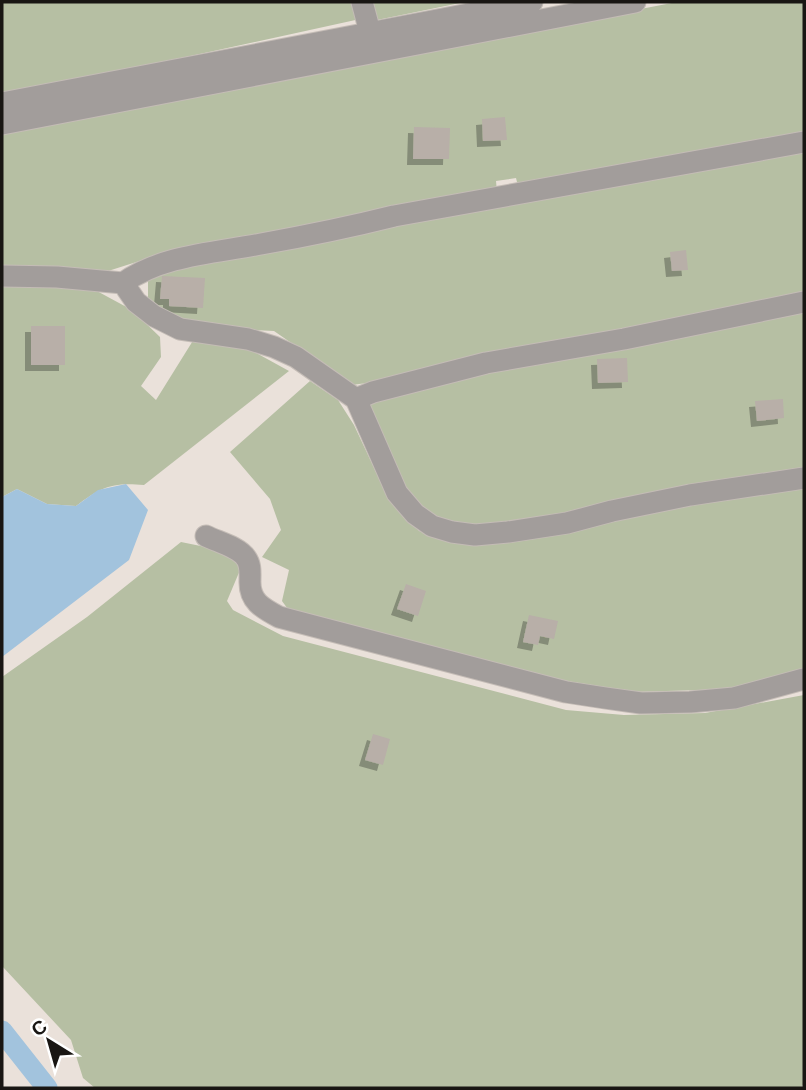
<svg xmlns="http://www.w3.org/2000/svg" width="806" height="1090" viewBox="0 0 806 1090" font-family="Arial,sans-serif">
	<style>
		.green { fill: #b6bfa3 }
		.water { fill: #a2c3dd }
		.lines { fill: none; stroke-linecap: round; stroke-linejoin: round }
		.canal { stroke: #a2c3dd; stroke-width: 21 }
		.building { fill: #b8afa8; filter: url(#shadow) }
		.minor-casing { stroke: #c4bcb6; stroke-width: 23 }
		.minor { stroke: #a29d9b; stroke-width: 21 }
	</style>
	<defs>
		<filter id="shadow"><feDropShadow dx="-6" dy="6" stdDeviation="0" flood-color="#0004"/></filter>
	</defs>
	<rect width="100%" height="100%" fill="#eae1da"/>
	<path class="green" d="M2 2H355L360 19 186 57 2 93Z
		M372 2H465L377 20Z
		M677 2H804V136L518 186 516 178 496 181 497 192 152 257 105 272 2 267V132Z
		M804 148V298L396 379 352 385 274 331 220 328 184 323 160 311 148 298V275L175 265Z
		M2 282 95 290 132 310 160 337 161 357 141 386 156 400 194 339 249 349 289 371 144 485C112 482 101 487 76 506L47 504 17 489 2 497Z
		M804 311V469L569 514 469 526 430 517 403 491 367 410 376 399 455 376Z
		M310 381 338 400 354 425 382 485 419 531 431 534 804 484V669L731 689 635 692 553 679 290 612 282 601 289 570 262 557 281 530 270 499 230 452Z
		M181 542 230 552 243 563 227 601 233 610 283 636 566 710 624 715 705 713 804 695V1083L801 1088H95L83 1078 71 1040 2 966V677L87 617Z"/>
	<path class="water" d="M126 484 148 510 129 560 2 657V497L17 489 47 504 76 506 98 490Z"/>
	<g class="lines">
		<path class="canal" d="M2 1031 47 1088"/>
	</g>
	<path class="building" d="M505 117 507 140 483 141 482 119Z
		M414 127 450 128 449 159H413Z
		M686 250 688 270 672 271 670 252Z
		M162 276 205 278 203 308 169 306V299H160Z
		M31 326H65V365H31Z
		M627 358 628 382 598 383 597 359Z
		M783 399 784 418 757 421 755 401Z
		M406 584 426 591 418 616 397 609Z
		M529 615 558 621 554 639 540 636 538 645 523 642Z
		M373 734 390 739 383 765 365 760Z"/>
	<g class="lines">
		<g class="minor-casing">
			<path id="minor" d="M362 2 370 32
				M2 103 532 2
				M2 124 635 2
				M2 276 57 277 123 283 136 302 154 316 180 329 248 339 274 347 296 357 356 399 397 493 415 514 432 526 452 532 475 535 508 532 567 523 612 511 690 495 804 478
				M123 283C162 255 215 253 261 244 306 236 350 227 394 216L804 142
				M356 399 373 392 486 363 624 339 804 302
				M206 536C218 542 239 547 246 558 251 565 250 572 250 580 249 601 262 608 279 617L566 692 605 698 641 703 690 702 734 698 804 679"/>
		</g>
		<use href="#minor" class="minor"/>
	</g>
	<rect width="806" height="1090" fill="none" stroke="#191613" stroke-width="7"/>
	<g transform="translate(49 1041) rotate(323)" stroke="#ffffff" stroke-width="5" paint-order="stroke">
	<path d="M0-5L12 26L0 18L-12 26Z" fill="#191613"/>
	<text y="-10" font-size="19" font-weight="bold" text-anchor="middle" fill="#191613">С</text>
	</g>
</svg>
